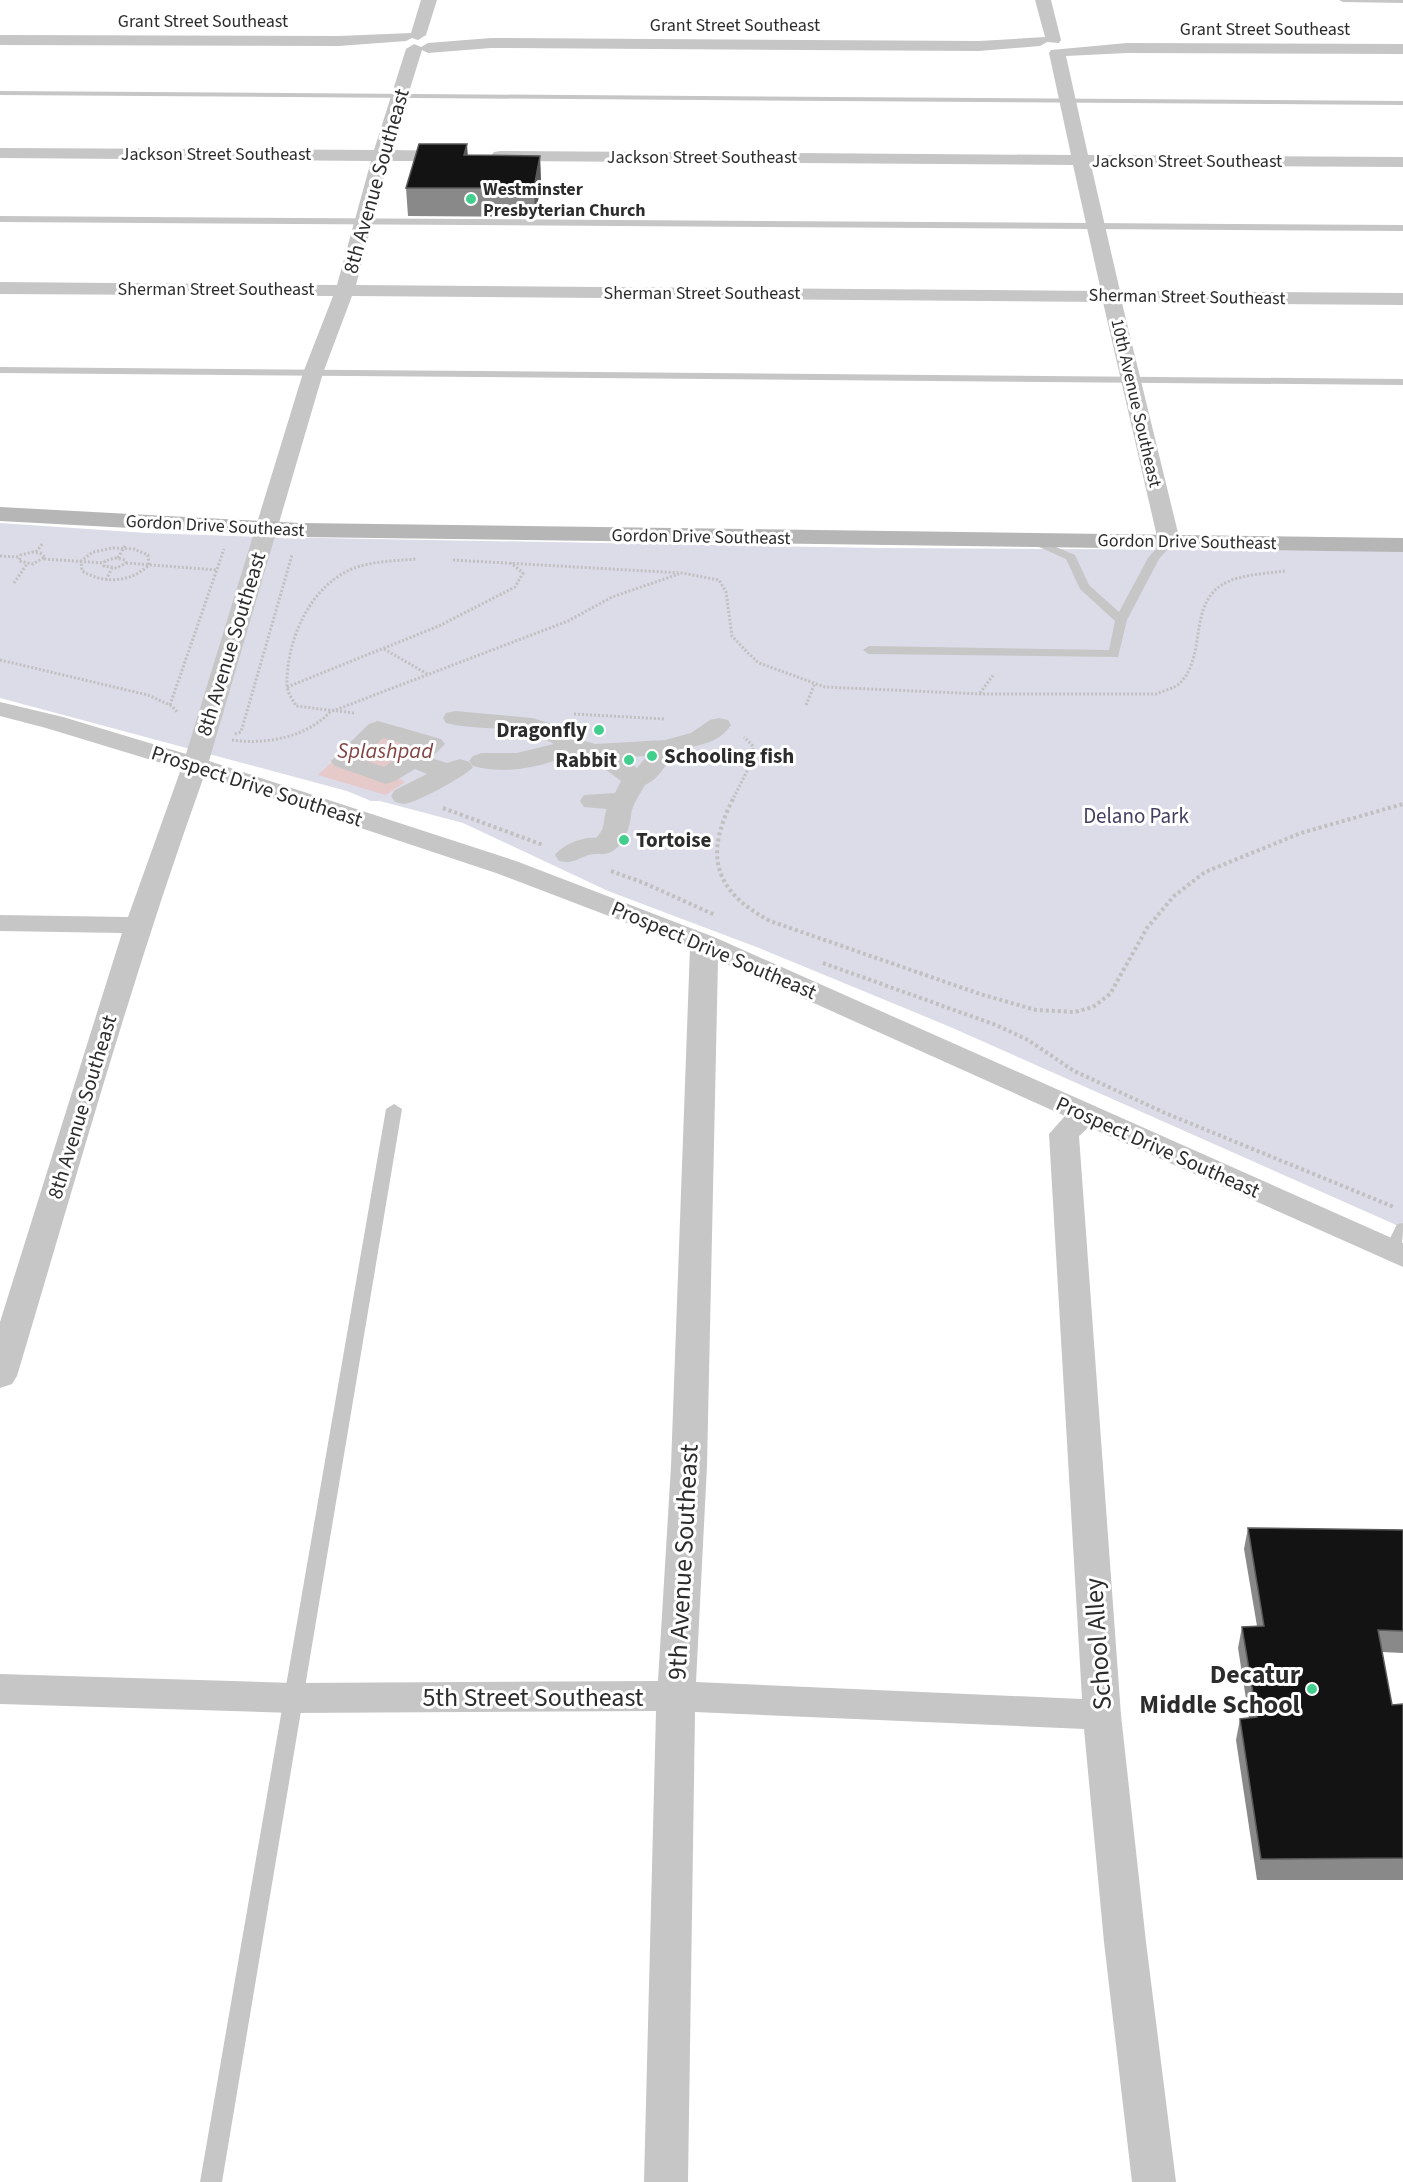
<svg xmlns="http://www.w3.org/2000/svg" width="1403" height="2182" viewBox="0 0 1403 2182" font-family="'Source Sans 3',sans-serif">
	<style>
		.green { fill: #dcdbe8 }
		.water { fill: #e6c9c9 }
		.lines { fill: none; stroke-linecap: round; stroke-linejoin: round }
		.path-far1 { stroke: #c0c0c0; stroke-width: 3; stroke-dasharray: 2 2; stroke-linecap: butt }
		.path { stroke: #c0c0c0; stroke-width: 4; stroke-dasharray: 3 3; stroke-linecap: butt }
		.lane { fill: #c6c6c6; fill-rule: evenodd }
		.street { fill: #c6c6c6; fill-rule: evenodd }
		.secondary { fill: #b6b6b6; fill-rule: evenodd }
		.wall { fill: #898989 }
		.shaded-wall { fill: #5a5a5a }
		.building { fill: #131313; stroke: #5a5a5a; stroke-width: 1.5 }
		.poi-dot { fill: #42cf8e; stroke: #fff; stroke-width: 2 }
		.labels { text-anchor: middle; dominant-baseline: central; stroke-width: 6; stroke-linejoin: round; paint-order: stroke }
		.far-street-label { font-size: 18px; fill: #2c2c2c; stroke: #fff }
		.far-poi-label { font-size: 18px; font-weight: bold; fill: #2c2c2c; stroke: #fff; text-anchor: start }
		.street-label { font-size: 21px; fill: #2c2c2c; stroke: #fff }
		.poi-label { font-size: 21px; font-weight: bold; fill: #2c2c2c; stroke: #fff; text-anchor: end }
		.park-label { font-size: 21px; fill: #443f61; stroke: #fff }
		.water-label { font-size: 22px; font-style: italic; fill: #834544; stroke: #fff }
		.near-street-label { font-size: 26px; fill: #2c2c2c; stroke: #fff }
		.near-poi-label { font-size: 26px; font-weight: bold; fill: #2c2c2c; stroke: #fff; text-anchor: end }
	</style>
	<rect width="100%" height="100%" fill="#fff"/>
	<path class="green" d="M0 523 147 533 263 537 880 548 1403 551V1228L948 1026 759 948 608 891 463 823 380 801H371L347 791 0 698Z"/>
	<path class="water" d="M377 721 437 740 396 777 405 782 386 795 318 775Z"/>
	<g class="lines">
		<path class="path-far1" d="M113 548 134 549 148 555 149 565C130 583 104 584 82 571L81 561 93 552Z
			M32 552 40 553 45 557 33 564 19 561 21 555Z
			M36 552 43 543
			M0 556 19 557
			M115 558 125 560 126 563 117 568 104 566 105 561Z
			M118 558 125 546
			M44 559 104 563
			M453 560 682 573 719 580 726 592 732 636 748 653 759 663 825 687 980 694H1156C1163 691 1176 688 1181 682 1210 650 1183 593 1238 578 1253 574 1270 573 1285 571
			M126 563 217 570
			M106 580 112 568
			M14 583 27 564
			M384 649 429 675
			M0 660 148 695 172 706 178 713
			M287 687 439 626 515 587 523 573 511 563
			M980 693 994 674
			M170 705 224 549
			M806 705 815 683
			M354 713 296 706C293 700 287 692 287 685 286 641 310 586 352 569 371 561 395 561 416 559
			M574 714 665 719
			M235 734 241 732 292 555
			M232 740C266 745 307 737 330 712L568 621 612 597 679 574
			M732 801 753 759V746L744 737"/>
		<path class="path" d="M733 799C704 856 714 891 770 921L980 994 1036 1010 1075 1012 1093 1007 1110 994 1147 928 1174 896 1205 872 1301 833 1403 804
			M443 808 543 845
			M611 871 644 883 715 915
			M823 963 996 1025 1028 1040 1074 1071 1165 1113 1394 1207"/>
		<path class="lane" d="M1339 0H1403V3L1343 2Z
			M0 91 1403 101V105L0 95Z
			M0 216 1403 225V231L0 222Z
			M0 367 1403 379V385L0 373Z
			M1032 537 1075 555 1089 585 1119 612 1148 558 1165 539H1173L1175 541 1159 559 1127 620 1118 657 869 654 863 650 869 646 1109 650 1115 621 1080 589 1066 559 1028 542 1026 540Z
			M394 1104 402 1109 222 2182H200L386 1109Z
			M1403 1223C1403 1235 1403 1244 1398 1255H1386L1384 1251 1397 1224Z"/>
		<path class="street" d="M421 0H437L426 35 418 40 412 38 406 41 339 46 0 45V35L339 36 411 33Z
			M1035 0H1051L1061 40 1059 43 1047 42 1040 46 979 51 491 48 428 53 422 50 391 150 455 151 461 152 464 156 461 160 455 161H388L356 285 1101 291 1073 165 500 161 494 160 491 156 494 152 500 151 1071 155 1049 53 1051 50 1127 43 1403 44V54L1127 53 1066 56 1088 155 1403 157V167L1091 165 1120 291 1403 293V305L1122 303 1180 541 1177 546 1169 548 1161 546 1158 541 1103 302 352 296 323 373 209 761 516 861 714 937 1403 1243V1267L1089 1127 1079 1136 1121 1715 1146 1942 1176 2182H1132L1104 1942 1084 1729 695 1712 688 2182H644L656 1711 293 1713 0 1704V1674L293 1683 658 1681 671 1466 690 947 496 873 204 776C133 973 77 1175 17 1376L12 1384 0 1388V1322L122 933 0 931V915L128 917 181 769 46 728 0 716V702L63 717 186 754 303 373 333 296 0 294V282L337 285 371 161 0 158V148L374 150 406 49 414 44 421 47 428 43 491 38 979 41 1045 37ZM718 960 1065 1116 1049 1134 1082 1699 696 1682 707 1466Z
			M455 711 532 718 556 725 581 740 595 744 665 740 691 733 710 720 719 718 728 720 731 725C715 749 688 743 674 755 664 766 659 779 645 785 640 794 632 805 631 815 630 829 622 852 604 854 601 855 598 853 595 854 580 855 576 865 559 861L555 855C562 845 584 836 596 838 607 827 602 820 607 809L584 807 580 801 584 795 615 793 621 781 597 763 574 753C544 767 506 775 473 766L469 761 473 756 482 753H517L554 744C521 723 482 732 446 723L443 718 446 713ZM647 756 637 768 623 757Z
			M378 721 441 739 445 744 431 758 447 763 460 759 469 762 473 767C466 776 416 803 404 804 403 804 396 802 395 802L391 796 395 790 427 774 415 769 395 781 386 784 335 766 331 761 369 724ZM383 738 413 747 384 767 361 759Z"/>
		<path class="secondary" d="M0 507 300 523 1403 538V552L300 537 0 521Z"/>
	</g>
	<path class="wall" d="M468 155 540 156 541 184 535 217 408 216 406 188Z
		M1248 1528 1403 1530V1653L1382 1652 1392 1705 1403 1704V1880H1257L1236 1740 1240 1719 1249 1718 1238 1648 1242 1627 1257 1626 1244 1549Z"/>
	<path class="shaded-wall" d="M467 144 469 172 464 155Z
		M540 156 541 184 535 217 534 188Z"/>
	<path class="building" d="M419 144H467L464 155 540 156 534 188H406Z
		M1248 1528 1403 1530V1631L1378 1630 1392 1705 1403 1704V1858L1261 1859 1240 1719 1257 1717 1242 1627 1264 1626Z"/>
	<g class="poi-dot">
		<circle cx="471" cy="199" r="6"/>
		<circle cx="599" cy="730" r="6"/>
		<circle cx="652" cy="756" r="6"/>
		<circle cx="629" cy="760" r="6"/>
		<circle cx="624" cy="840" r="6"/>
		<circle cx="1312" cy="1689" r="6"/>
	</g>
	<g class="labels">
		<g class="far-street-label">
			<text x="203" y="21">Grant Street Southeast</text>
			<text x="735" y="25">Grant Street Southeast</text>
			<text x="1265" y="29">Grant Street Southeast</text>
			<text x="216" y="154">Jackson Street Southeast</text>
			<text x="702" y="157">Jackson Street Southeast</text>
			<text x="1187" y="161">Jackson Street Southeast</text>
			<text x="216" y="289">Sherman Street Southeast</text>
			<text x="702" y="293">Sherman Street Southeast</text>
			<text transform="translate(1187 297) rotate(1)">Sherman Street Southeast</text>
			<text transform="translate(1136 403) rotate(77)">10th Avenue Southeast</text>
			<text transform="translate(215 526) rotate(3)">Gordon Drive Southeast</text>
			<text transform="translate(701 537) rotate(1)">Gordon Drive Southeast</text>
			<text transform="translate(1187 542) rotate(1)">Gordon Drive Southeast</text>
		</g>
		<g class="far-poi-label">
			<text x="483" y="189">Westminster<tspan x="483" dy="21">Presbyterian Church</tspan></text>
		</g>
		<g class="street-label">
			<text transform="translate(376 181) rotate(-74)">8th Avenue Southeast</text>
			<text transform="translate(231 644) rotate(-73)">8th Avenue Southeast</text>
			<text transform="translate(257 786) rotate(18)">Prospect Drive Southeast</text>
			<text transform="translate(714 950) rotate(23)">Prospect Drive Southeast</text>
			<text transform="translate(82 1107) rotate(-73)">8th Avenue Southeast</text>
			<text transform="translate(1158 1147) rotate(24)">Prospect Drive Southeast</text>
		</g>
		<g class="poi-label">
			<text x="587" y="730">Dragonfly</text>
			<text x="664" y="756" text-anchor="start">Schooling fish</text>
			<text x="617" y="760">Rabbit</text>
			<text x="636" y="840" text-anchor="start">Tortoise</text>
		</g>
		<g class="park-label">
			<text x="1136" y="816">Delano Park</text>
		</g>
		<g class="water-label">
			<text x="385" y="751">Splashpad</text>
		</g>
		<g class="near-street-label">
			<text transform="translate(683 1562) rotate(-87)">9th Avenue Southeast</text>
			<text transform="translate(1098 1644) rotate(-94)">School Alley</text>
			<text x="533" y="1697">5th Street Southeast</text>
		</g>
		<g class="near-poi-label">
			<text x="1300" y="1674">Decatur<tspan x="1300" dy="30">Middle School</tspan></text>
		</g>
	</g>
</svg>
